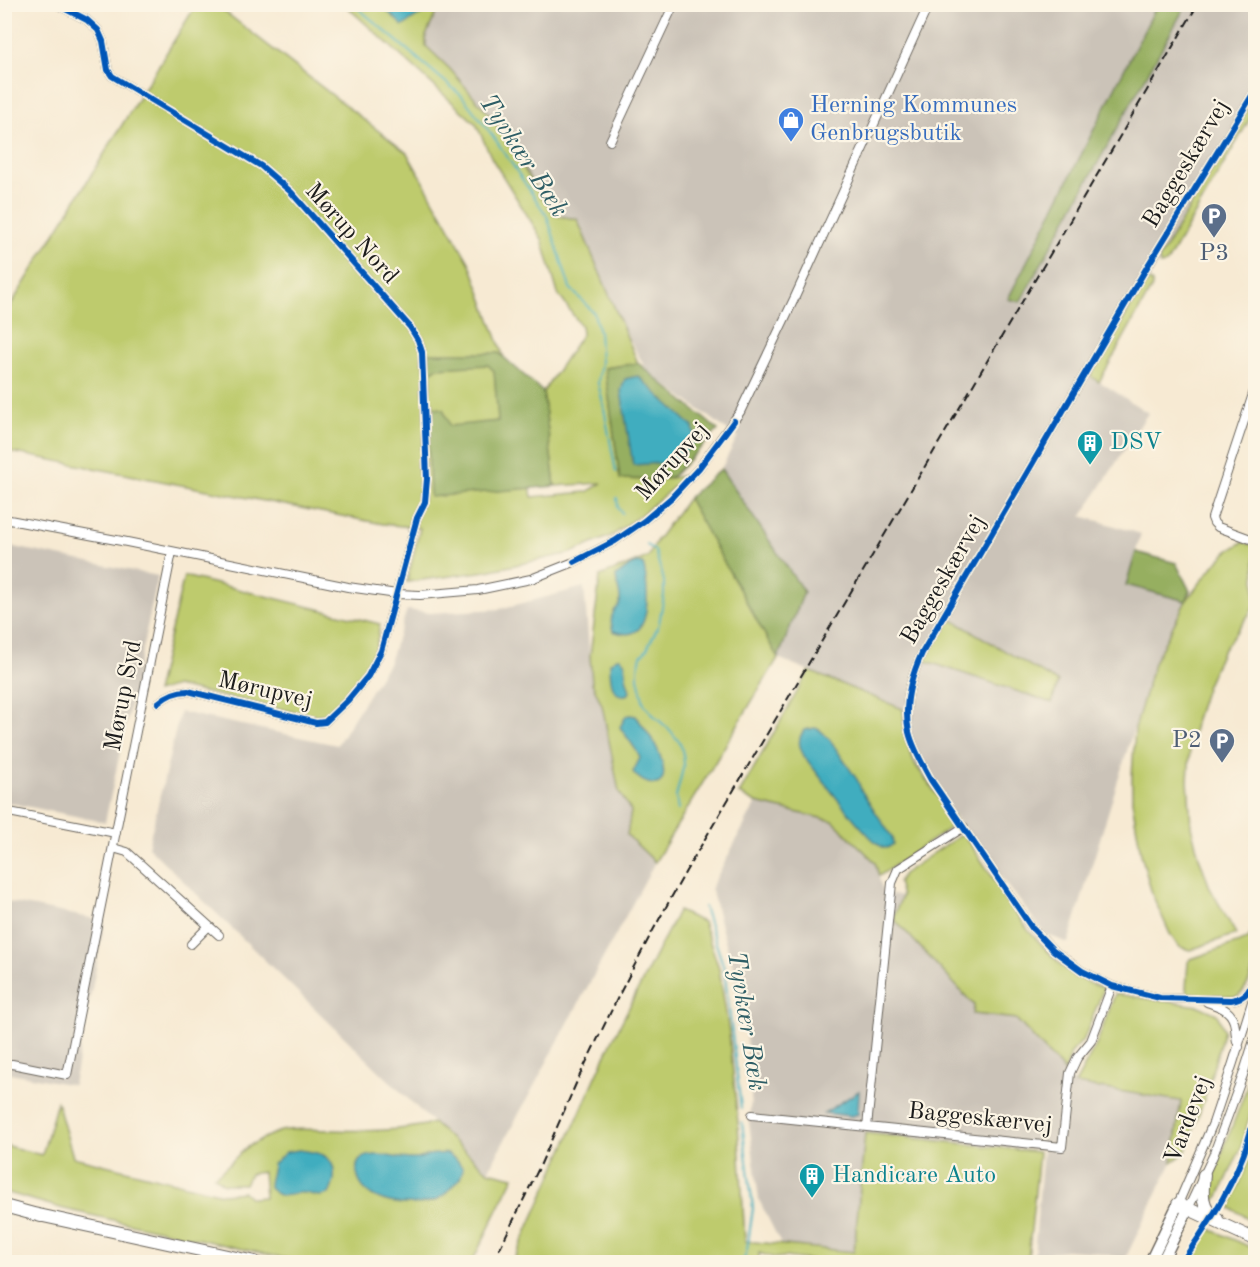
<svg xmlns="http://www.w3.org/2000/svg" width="1260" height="1267" viewBox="0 0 1260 1267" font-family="'Old Standard TT',serif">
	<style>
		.industrial { fill: #cbc3b8 }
		.green { fill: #becb6d; stroke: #6d7444; stroke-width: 1.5 }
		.forest { fill: #96af60; stroke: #59663e; stroke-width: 1.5 }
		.water { fill: #41adbf; stroke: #2e646e; stroke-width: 1.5 }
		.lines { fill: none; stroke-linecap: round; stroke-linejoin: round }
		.stream { stroke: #41adbf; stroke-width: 2 }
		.minor-casing { stroke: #69645c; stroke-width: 10 }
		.major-casing { stroke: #69645c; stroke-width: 13 }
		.highway-casing { stroke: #69645c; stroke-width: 14 }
		.minor { stroke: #fff; stroke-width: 8 }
		.major { stroke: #fff; stroke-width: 10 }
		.highway { stroke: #fff; stroke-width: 12 }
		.rail { stroke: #1c1c1c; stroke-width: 2; stroke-dasharray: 9 4.5; stroke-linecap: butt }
		.cycleway-casing { stroke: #fcf5e5; stroke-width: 10 }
		.cycleway { stroke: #0057b8; stroke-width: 6 }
		.labels { text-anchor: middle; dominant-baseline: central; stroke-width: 4.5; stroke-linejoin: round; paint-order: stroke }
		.shop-label { font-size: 24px; fill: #366cbe; stroke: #fcf5e5; text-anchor: start }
		.street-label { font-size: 24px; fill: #1c1c1c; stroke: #fcf5e5 }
		.service-label { font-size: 24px; fill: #4e5e75; stroke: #fcf5e5 }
		.culture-label { font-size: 24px; fill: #0d838f; stroke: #fcf5e5; text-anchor: start }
		.water-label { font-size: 26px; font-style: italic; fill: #2d5d65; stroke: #fcf5e5 }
	</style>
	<rect width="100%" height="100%" fill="#fcf5e5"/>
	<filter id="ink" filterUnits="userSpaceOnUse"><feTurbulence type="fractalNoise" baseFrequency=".0167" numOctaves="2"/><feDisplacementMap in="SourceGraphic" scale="12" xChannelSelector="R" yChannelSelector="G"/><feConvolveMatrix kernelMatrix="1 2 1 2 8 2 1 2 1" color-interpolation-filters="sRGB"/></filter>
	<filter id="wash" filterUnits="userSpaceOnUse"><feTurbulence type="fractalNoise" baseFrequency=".008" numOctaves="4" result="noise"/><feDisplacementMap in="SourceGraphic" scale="24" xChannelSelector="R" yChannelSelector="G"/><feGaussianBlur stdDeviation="1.35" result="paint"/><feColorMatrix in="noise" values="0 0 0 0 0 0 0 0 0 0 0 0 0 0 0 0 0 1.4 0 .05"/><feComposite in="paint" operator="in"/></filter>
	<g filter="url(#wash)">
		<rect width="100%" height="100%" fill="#f7ead3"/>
		<path class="industrial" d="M430 5H1255V102L1091 376 1148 413 1082 516 1141 534 1126 585 1186 601 1154 663 1068 943 1045 934 914 763 906 736 903 709 778 658 804 592 721 469 738 436 728 431 647 371 560 212 416 46 436 12Z
			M4 545 158 576 105 822 5 802Z
			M584 587 592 683 602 705 619 792 631 811 627 835 655 862 488 1171 433 1123 148 847 180 712 337 745 389 662 407 610 430 613 500 609Z
			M756 803 833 821 875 862 883 893 902 896 1075 1084 1181 1101 1172 1162 1125 1259 1095 1252 1066 1250 1034 1256 1043 1150 865 1133 854 1252 781 1244 759 1200 749 1122 752 1088H749L746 1030 732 962 723 934 711 888Z
			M4 901 105 921 73 1085 5 1072Z"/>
		<path class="green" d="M196 5H216L407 153 470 264 515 388 532 497 587 492 602 483 555 486 543 392 582 334 581 326 558 294 542 239 492 159 476 124 345 5H385L384 9 424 13 426 5H439L436 11 434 10 436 13 426 36V46L450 69 493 119 542 198 558 216 577 219 638 363 605 368 620 479 659 480 688 475 644 512 613 535 571 553 487 571 407 582 420 528 383 524 5 451 4 316Z
			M1254 102H1255V110L1166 264 1160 265 1159 259 1249 106Z
			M1149 281 1152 282V287L1099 382 1090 376 1143 286 1145 282Z
			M688 498 778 658 655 862 627 835 631 811 619 792 602 705 592 683 590 656 600 576 648 557 657 540Z
			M1243 542 1255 546V606L1222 652 1207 685 1196 719 1190 747 1188 781 1191 826 1199 857 1210 888 1236 934 1190 950 1180 947 1176 943 1170 934 1152 894 1141 854 1132 801V777L1135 728 1154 663 1186 601 1214 565 1228 551Z
			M184 576 380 624 376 648 363 673 329 713 315 717 176 686 156 692Z
			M949 618 1058 682 1052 703 923 660Z
			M809 671 903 709 906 736 914 763 957 823 879 876 875 862 833 821 756 803 739 794Z
			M963 833 1028 930 1062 966 1091 984 1104 988 1084 1039 1071 1053 1065 1072 1016 1019 973 1014 974 1005 893 918 902 896 898 882 903 874Z
			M678 911 703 922 719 968 729 1032 738 1123 745 1241 854 1252 865 1133 1039 1152 1028 1259 1020 1262H822L785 1257 775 1258 759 1253V1262H513L611 1043Z
			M1255 921C1255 946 1259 980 1237 997L1190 995 1187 993 1186 988 1188 962 1191 959 1248 939 1251 933Z
			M1115 994 1199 1006 1217 1014 1224 1030 1205 1097 1185 1153 1172 1162 1181 1101 1075 1084 1097 1043Z
			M1255 1059V1098L1241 1148 1219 1196 1212 1203 1209 1187 1244 1095Z
			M57 1102 73 1157 222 1194 244 1192 251 1198 265 1197 263 1172 250 1174 245 1184H224L214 1176C226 1169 234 1158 245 1149 255 1142 267 1136 278 1132 291 1127 314 1130 328 1130 363 1131 399 1132 433 1123L488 1171 514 1177 472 1262H301L64 1209 5 1192 4 1145 42 1155Z
			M1255 1143V1222L1230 1208Z
			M1210 1229 1255 1249V1262H1187Z"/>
		<path class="forest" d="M1157 5H1186L1020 302 1008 299Z
			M425 353H499L543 392 555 486 430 497 427 406 443 409 450 426 498 421 494 371 488 365 437 368 426 374Z
			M638 363 718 430 673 476 659 480 620 479 605 368Z
			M721 469 804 592 778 658 688 498Z
			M1136 552 1176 563 1190 591 1186 601 1126 585Z"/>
		<path class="water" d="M385 5 426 4V5L424 12 403 26 384 8Z
			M638 376 693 427 695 441 675 462 633 465 621 391 625 379Z
			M637 563 643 564C648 579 652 628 632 633 625 635 619 633 613 631 611 623 610 618 614 611 617 607 619 607 620 602 621 594 616 584 616 576L631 565Z
			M617 658H621L625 663 626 677 630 691 629 694C610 701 610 675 610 663Z
			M630 715 636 716C647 732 660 747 663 767 668 792 643 786 633 772L640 758C635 746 627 738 620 727L626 716Z
			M815 728 820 730 830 740 858 781 861 790 892 837 893 844C891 846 889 848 885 848 872 847 815 770 804 756 799 746 797 740 804 730Z
			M859 1091 858 1114 852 1116 824 1113Z
			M299 1150C307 1151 315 1152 323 1155 338 1163 336 1181 329 1194 315 1198 317 1195 305 1193 291 1191 284 1203 269 1188 268 1179 273 1173 273 1164L286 1152Z
			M446 1153 457 1160 463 1168C461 1180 458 1182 449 1190 446 1194 442 1197 438 1199 415 1210 359 1205 357 1172 356 1166 358 1160 364 1157 380 1151 398 1160 415 1159 419 1159 424 1157 428 1155 434 1154 440 1154 446 1153Z"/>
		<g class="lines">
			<path class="stream" d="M353 4 462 96 493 136 547 216 570 288 594 313 599 332 601 362 598 383 603 403 616 472
				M617 498 618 508 622 513
				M647 545 655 551 664 581V595L659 624 646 651 641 656 638 668V678L644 704 655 717 670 730 680 743 683 754 684 764 676 797 678 810
				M704 907 724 968 741 1108
				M742 1123 753 1208 747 1250 743 1262"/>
		</g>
	</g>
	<g filter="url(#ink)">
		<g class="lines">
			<g class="minor-casing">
				<path id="minor" d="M56 4 87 20 98 30 103 41 108 70 112 76 261 166 291 192 410 327 418 340 422 352 427 479 425 502 417 518 381 651 368 676 348 700 325 722 316 723 188 691C176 691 167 695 158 703
					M440 5V4
					M1256 89 1147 267 922 653C911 677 903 705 909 732 913 749 923 765 931 780L1032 928 1053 950 1082 971 1112 986 1160 998 1231 1000C1252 997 1251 985 1256 966
					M610 141 674 4
					M1256 385 1212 518 1214 523 1218 527 1256 541
					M4 519 127 542 348 587 397 594 420 595 478 590 531 579 574 562 615 541 644 521 671 498 699 468 740 412 795 297 929 4
					M4 811 116 833
					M964 827 898 869 892 883 867 1127 1062 1147 1070 1073 1077 1058 1091 1041 1112 986
					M113 848 127 852 219 935
					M191 944 209 926
					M1207 1002C1221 1007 1233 1010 1235 1027 1236 1035 1235 1038 1239 1047
					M12 1064 67 1075 172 552
					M752 1115 867 1127
					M1178 1204 1213 1123 1233 1063 1256 989
					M1188 1209 1213 1156 1243 1075 1256 1034"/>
			</g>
			<g class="major-casing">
				<path id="major" d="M1150 1262 1178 1204
					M1162 1262 1188 1209"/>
			</g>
			<g class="highway-casing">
				<path id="highway" d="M1204 1175C1202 1192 1200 1208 1217 1219
					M1178 1204 1256 1240
					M4 1206 41 1216
					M34 1214 255 1262"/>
			</g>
			<use href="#minor" class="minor"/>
			<use href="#major" class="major"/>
			<use href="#highway" class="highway"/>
			<path class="rail" d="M493 1262 540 1166 578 1079 620 993 651 934 686 871 1198 4"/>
			<g class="cycleway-casing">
				<path id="cycleway" d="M56 4 87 20 98 30 103 41 108 70 112 76 261 166 291 192 410 327 418 340 422 352 427 479 425 502 417 518 381 651 368 676 348 700 325 722 316 723 188 691C176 691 167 695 158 703
					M1256 89 1147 267 922 653C911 677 903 705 909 732 913 749 923 765 931 780L1032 928 1053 950 1082 971 1112 986 1160 998 1231 1000C1252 997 1251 985 1256 966
					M574 562 615 541 644 521 671 498 699 468 734 421
					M1182 1262C1205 1229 1227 1196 1242 1158 1248 1144 1251 1128 1256 1114"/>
			</g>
			<use href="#cycleway" class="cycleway"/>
		</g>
	</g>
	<defs>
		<g id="shop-pin" transform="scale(1.35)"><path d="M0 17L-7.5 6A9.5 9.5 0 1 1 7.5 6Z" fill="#3f7fe0" stroke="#fcf5e5"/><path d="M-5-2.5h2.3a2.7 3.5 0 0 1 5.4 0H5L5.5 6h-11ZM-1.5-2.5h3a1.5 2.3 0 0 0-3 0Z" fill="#fff"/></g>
		<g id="parking-pin" transform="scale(1.35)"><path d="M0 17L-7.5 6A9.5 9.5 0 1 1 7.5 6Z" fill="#5c6f8a" stroke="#fcf5e5"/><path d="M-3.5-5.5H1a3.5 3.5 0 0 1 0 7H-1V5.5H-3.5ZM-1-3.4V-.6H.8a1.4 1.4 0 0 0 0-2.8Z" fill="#fff"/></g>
		<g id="building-pin" transform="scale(1.35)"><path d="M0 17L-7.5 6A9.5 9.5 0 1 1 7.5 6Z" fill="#0f9aa8" stroke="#fcf5e5"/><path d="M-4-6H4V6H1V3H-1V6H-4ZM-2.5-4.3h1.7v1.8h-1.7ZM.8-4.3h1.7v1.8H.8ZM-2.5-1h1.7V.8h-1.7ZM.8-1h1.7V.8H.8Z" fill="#fff"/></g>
	</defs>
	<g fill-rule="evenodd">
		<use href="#shop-pin" x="791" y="120"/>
		<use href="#parking-pin" x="1214" y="216"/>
		<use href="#building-pin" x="1090" y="443"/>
		<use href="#parking-pin" x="1222" y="741"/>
		<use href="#building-pin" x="812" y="1176"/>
	</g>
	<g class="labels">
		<g class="shop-label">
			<text x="810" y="106">Herning Kommunes<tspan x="810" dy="28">Genbrugsbutik</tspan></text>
		</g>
		<g class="street-label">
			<text transform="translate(1187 164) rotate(-59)">Baggeskærvej</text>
			<text transform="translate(351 234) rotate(48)">Mørup Nord</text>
			<text transform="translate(673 462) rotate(-48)">Mørupvej</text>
			<text transform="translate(944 580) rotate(-60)">Baggeskærvej</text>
			<text transform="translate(265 691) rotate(13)">Mørupvej</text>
			<text transform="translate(124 696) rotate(-79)">Mørup Syd</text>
			<text transform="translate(980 1119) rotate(6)">Baggeskærvej</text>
			<text transform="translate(1189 1120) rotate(-69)">Vardevej</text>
		</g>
		<g class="service-label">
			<text x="1214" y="254">P3</text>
			<text x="1202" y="741" text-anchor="end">P2</text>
		</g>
		<g class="culture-label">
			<text x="1110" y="443">DSV</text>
			<text x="832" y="1176">Handicare Auto</text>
		</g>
		<g class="water-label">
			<text transform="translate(523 156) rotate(57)">Tyvkær Bæk</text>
			<text transform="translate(746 1021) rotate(81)">Tyvkær Bæk</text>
		</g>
	</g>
	<rect width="1260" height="1267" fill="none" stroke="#fcf5e5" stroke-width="24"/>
</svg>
